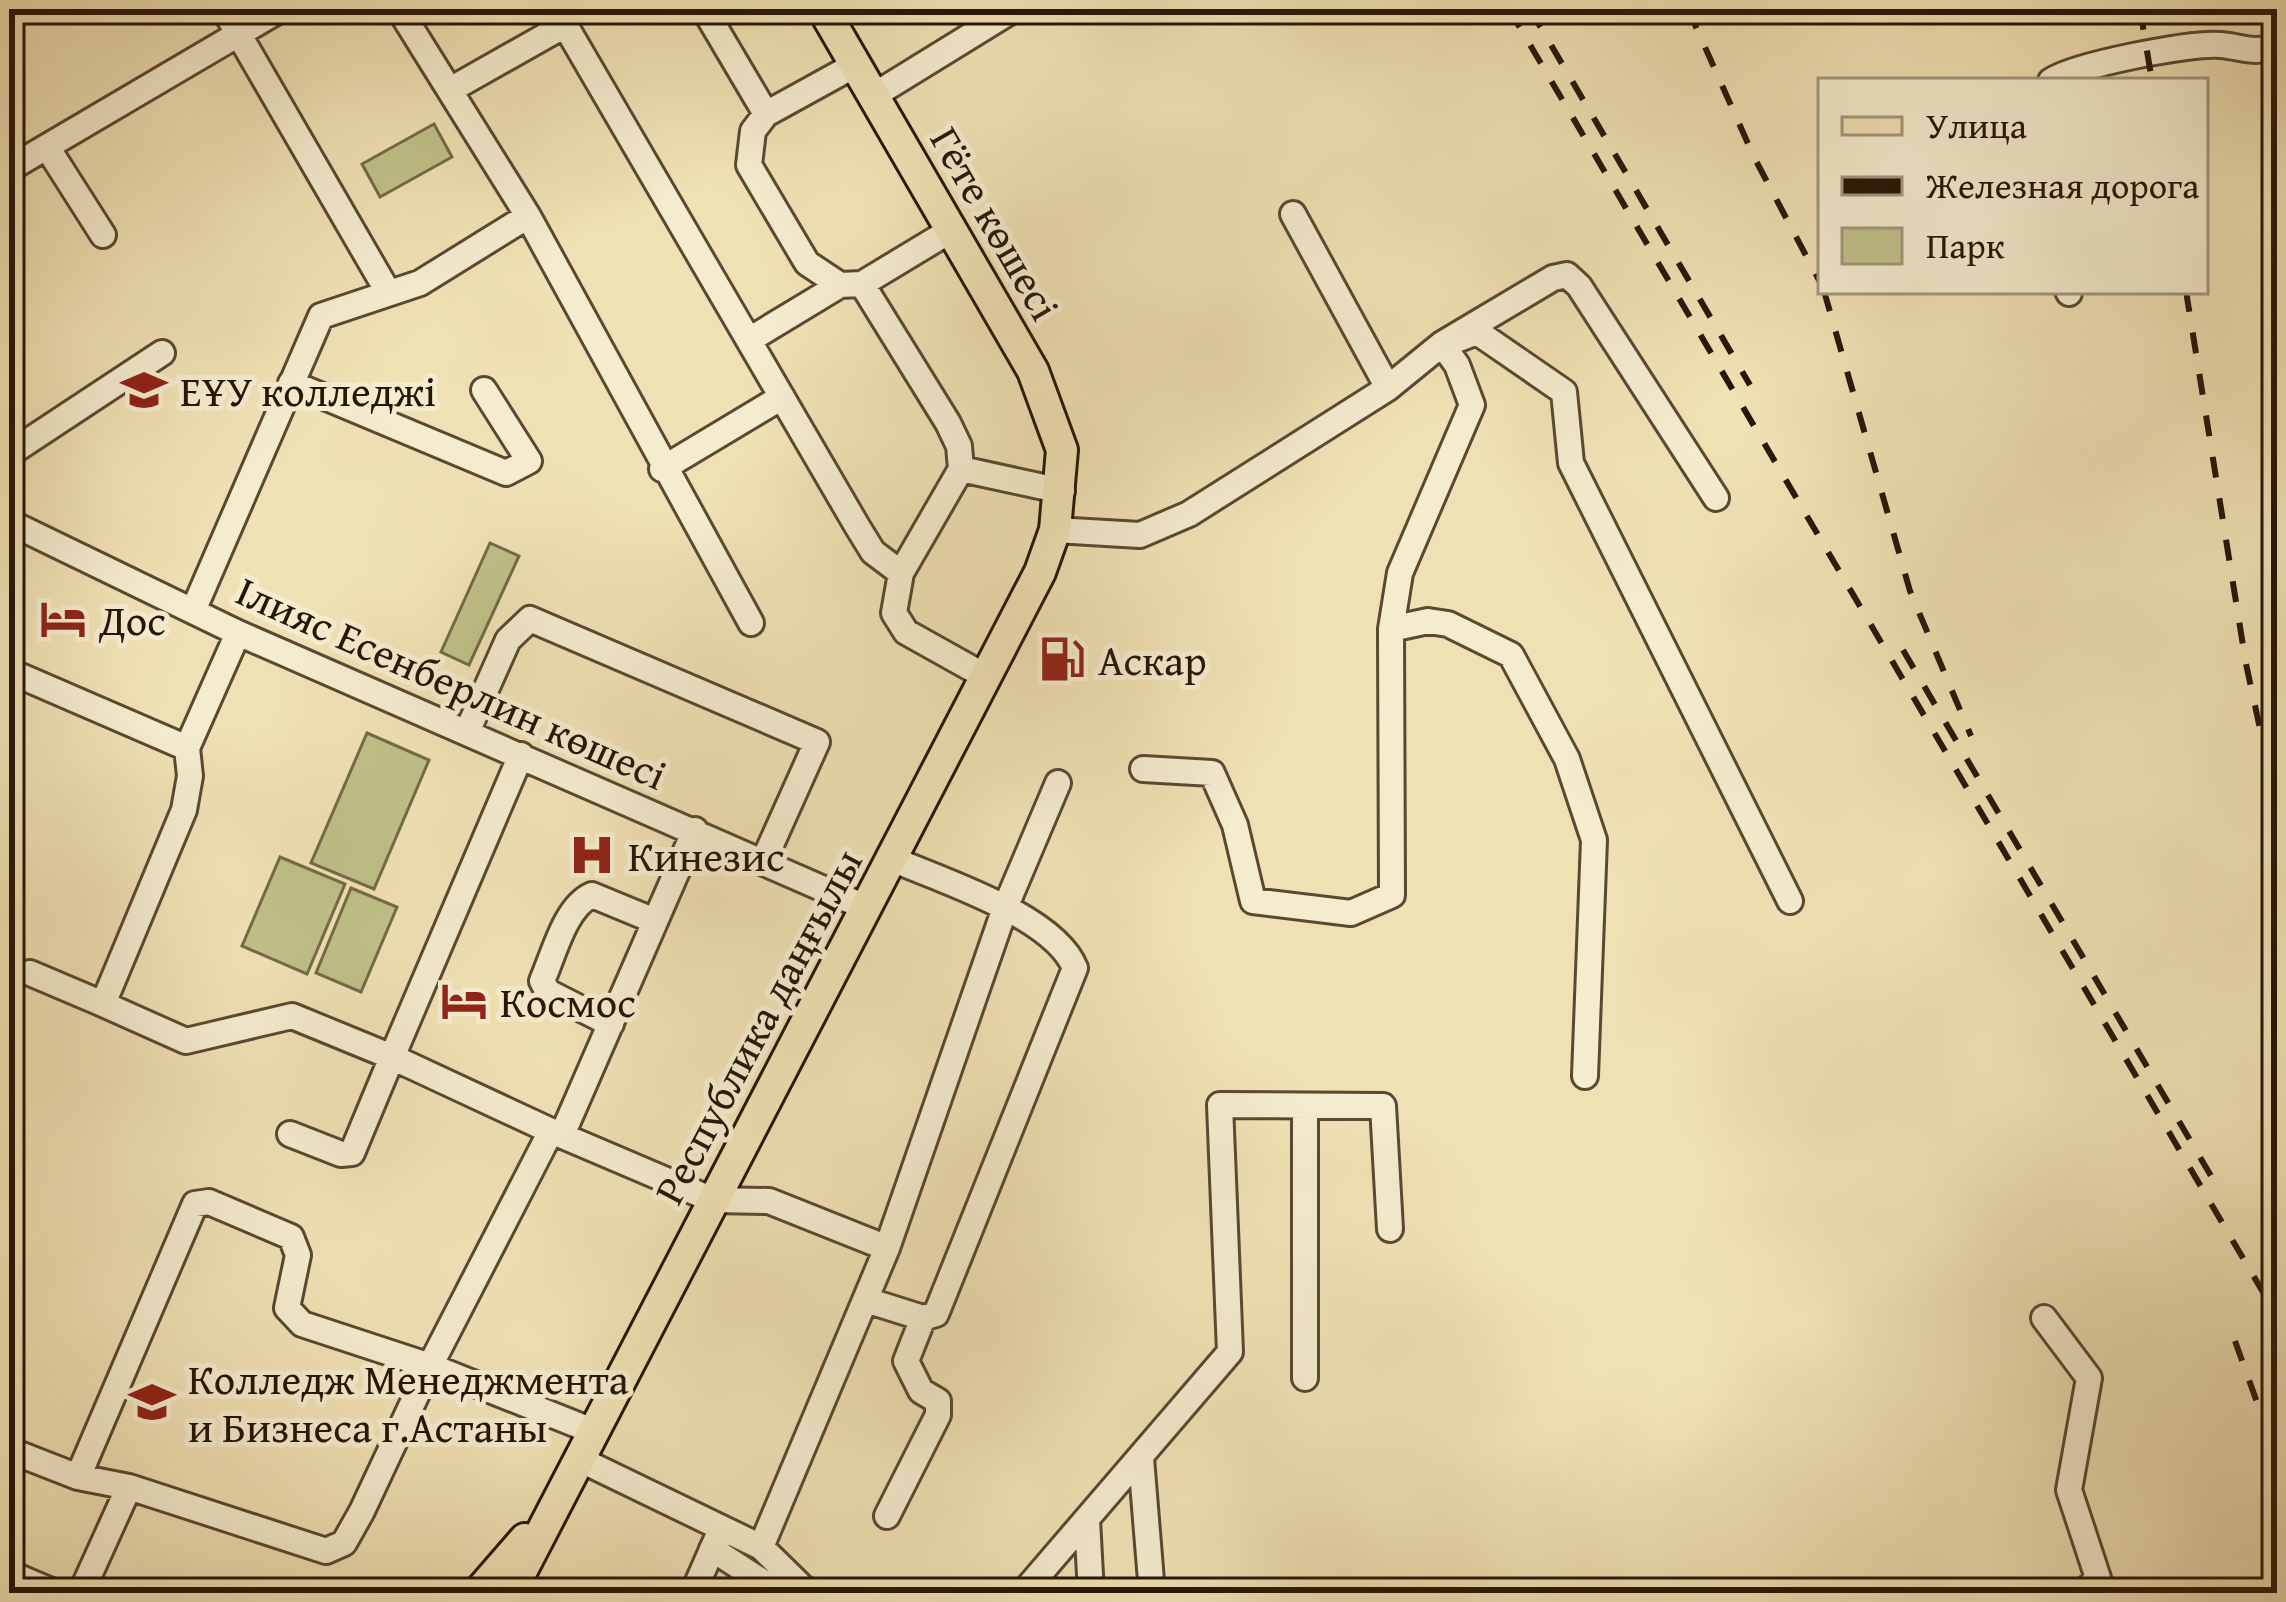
<svg xmlns="http://www.w3.org/2000/svg" width="2286" height="1602" viewBox="0 0 2286 1602" font-family="'Gentium Book Plus',serif">
	<style>
		.green { fill: #c0c189; stroke: #746b48; stroke-width: 3 }
		.lines { fill: none; stroke-linecap: round; stroke-linejoin: round }
		.minor-casing { stroke: #594832; stroke-width: 30 }
		.major-casing { stroke: #271507; stroke-width: 36 }
		.minor { stroke: #f5ecce; stroke-width: 24 }
		.major { stroke: #f0e1b4; stroke-width: 30 }
		.rail { stroke: #271507; stroke-width: 6; stroke-dasharray: 21 21; stroke-linecap: butt }
		.labels { text-anchor: middle; dominant-baseline: central; stroke-width: 10; stroke-linejoin: round; paint-order: stroke }
		.street-label { font-size: 42px; fill: #271507; stroke: #f5ecce }
		.poi-label { font-size: 42px; fill: #271507; stroke: #f5ecce; text-anchor: start }
	</style>
	<rect width="100%" height="100%" fill="#f0e1b4"/>
	<filter id="stains"><feTurbulence type="fractalNoise" baseFrequency=".00167" numOctaves="4"/><feColorMatrix values="0 0 0 0 .2 0 0 0 0 .09 0 0 0 0 .02 0 0 0 .5 -.17"/></filter>
	<radialGradient id="worn" r=".72"><stop offset=".6" stop-color="#630" stop-opacity="0"/><stop offset="1" stop-color="#630" stop-opacity=".3"/></radialGradient>
	<path class="green" d="M434 124 452 157 380 197 362 164Z
		M490 543 519 556 469 665 441 652Z
		M367 733 429 760 374 889 311 863Z
		M280 857 345 884 307 974 242 946Z
		M351 888 397 907 361 992 316 973Z"/>
	<g class="lines">
		<g class="minor-casing">
			<path id="minor" d="M224 9 388 292
				M399 9 528 216 751 623
				M704 9 766 114 753 131 749 165 807 263 840 285 862 284 948 423 959 446 961 469 1062 491
				M2051 81C2075 65 2192 42 2221 45 2244 47 2253 55 2277 45
				M450 90 565 25 857 526 873 552 901 573 894 613 906 632 983 675
				M873 96 1014 9
				M766 114 855 65
				M47 147 103 235
				M9 169 281 9
				M1293 214 1388 388
				M862 284 953 229
				M2068 291 2069 293
				M749 340 840 285
				M1456 340 1477 332 1564 392 1571 463 1790 901
				M291 383 506 473 529 461 484 390
				M9 454 162 353
				M662 469 782 397
				M9 522 238 633 867 908
				M1055 530 1140 535 1189 514 1388 388 1442 344 1553 278 1567 275 1579 286 1716 498
				M901 573 961 469
				M193 611 321 316 420 283 528 216
				M1391 629 1428 621 1448 624 1511 655 1567 759 1594 840 1585 1076
				M238 633 187 748 190 776 184 810 103 1004 186 1041 292 1016 392 1057 352 1153 341 1154 290 1134
				M9 671 187 748
				M467 732 508 640 530 619 817 742 764 860
				M521 755 392 1057 551 1131
				M1143 769 1212 773 1235 825 1253 901 1351 913 1392 895 1391 629 1400 573 1472 405 1457 365 1442 344
				M30 973 103 1004
				M611 1024 548 992 542 981C554 954 565 907 592 895L655 921
				M562 1135 695 830
				M866 1300 923 1318 936 1314 1075 968C1054 916 943 881 892 859
				M2044 1318 2089 1378 2069 1490 2098 1578 2083 1593
				M1305 1378V1106
				M9 1450 78 1477 129 1487 81 1593
				M1141 1458 1152 1593
				M581 1460 761 1547 887 1248 1005 908 1058 783
				M78 1477 195 1204 209 1202 291 1237 298 1255 287 1308 302 1324 430 1366 551 1131 713 1200 769 1201 887 1248
				M129 1487 326 1551 344 1543 362 1511 430 1366 595 1432
				M887 1516 938 1415V1401L921 1391 906 1361 923 1318
				M1087 1520 1091 1593
				M761 1547 808 1593
				M712 1549 766 1584 770 1593
				M9 1573 56 1593
				M693 1593 718 1536
				M1023 1593 1230 1352 1220 1105 1383 1106 1390 1229"/>
		</g>
		<g class="major-casing">
			<path id="major" d="M478 1593 525 1539
				M510 1593 1040 572 1055 530 1062 450 1033 371 823 9"/>
		</g>
		<use href="#minor" class="minor"/>
		<use href="#major" class="major"/>
		<path class="rail" d="M1509 9 2277 1316
			M1530 9 1750 385
			M1688 9 1754 157 1821 284
			M2140 9 2152 81
			M1824 291 1910 591 1971 736
			M2186 291 2246 664 2277 807
			M1903 650 2221 1193
			M2235 1341 2277 1458
			M2266 1352 2277 1379"/>
	</g>
	<defs>
		<g id="university-bare" transform="scale(3.6)"><path d="M0-5L7-2L0 1L-7-2ZM-4 1L0 2.5L4 1V4Q0 6-4 4Z" fill="#8f2418" stroke="#f5ecce" stroke-width="2.5" paint-order="stroke"/></g>
		<g id="hotel-bare" transform="scale(3.6)"><path d="M-6-4.5h1.5V1H6V5H4.5V3h-9V5H-6ZM-4 0a1.8 1.8 0 1 1 3.6 0ZM.5 0V-2.5h3Q6-2.5 6 0Z" fill="#8f2418" stroke="#f5ecce" stroke-width="2.5" paint-order="stroke"/></g>
		<g id="fuel-bare" transform="scale(3.6)"><path d="M-5.5-6h7V0h2V4h1.3V-2.5L3-4.5l.8-.8L6-3V5H2.5V1h-1V6h-7ZM-4.2-4.7v3.2H.2V-4.7Z" fill="#8f2418" stroke="#f5ecce" stroke-width="2.5" paint-order="stroke"/></g>
		<g id="hospital-bare" transform="scale(3.6)"><path d="M-5-5h3v3.5h4V-5h3V5h-3V1.5h-4V5h-3Z" fill="#8f2418" stroke="#f5ecce" stroke-width="2.5" paint-order="stroke"/></g>
		<g id="school-bare" transform="scale(3.6)"><path d="M0-5L7-2L0 1L-7-2ZM-4 1L0 2.5L4 1V4Q0 6-4 4Z" fill="#8f2418" stroke="#f5ecce" stroke-width="2.5" paint-order="stroke"/></g>
	</defs>
	<g fill-rule="evenodd">
		<use href="#university-bare" x="144" y="390"/>
		<use href="#hotel-bare" x="63" y="619"/>
		<use href="#fuel-bare" x="1062" y="659"/>
		<use href="#hospital-bare" x="592" y="855"/>
		<use href="#hotel-bare" x="464" y="1001"/>
		<use href="#school-bare" x="152" y="1402"/>
	</g>
	<g class="labels">
		<g class="street-label">
			<text transform="translate(996 223) rotate(60)">Гёте көшесі</text>
			<text transform="translate(452 682) rotate(24)">Ілияс Есенберлин көшесі</text>
			<text transform="translate(757 1026) rotate(-62)">Республика даңғылы</text>
		</g>
		<g class="poi-label">
			<text x="180" y="390">ЕҰУ колледжі</text>
			<text x="99" y="619">Дос</text>
			<text x="1098" y="659">Аскар</text>
			<text x="628" y="855">Кинезис</text>
			<text x="500" y="1001">Космос</text>
			<text x="188" y="1378">Колледж Менеджмента<tspan x="188" dy="48">и Бизнеса г.Астаны</tspan></text>
		</g>
	</g>
	<rect width="2286" height="1602" fill="none" stroke="#f0e1b4" stroke-width="48"/>
	<rect x="12" y="12" width="2262" height="1578" fill="none" stroke="#271507" stroke-width="6"/>
	<rect x="24" y="24" width="2238" height="1554" fill="none" stroke="#271507" stroke-width="3"/>
	<rect x="1818" y="78" width="390" height="216" fill="#f5ecce" stroke="#a3967e" stroke-width="3"/>
	<rect x="1842" y="117" width="60" height="18" fill="#f0e1b4" stroke="#a3967e" stroke-width="3"/>
	<text x="1926" y="138" font-size="36" fill="#271507">Улица</text>
	<rect x="1842" y="177" width="60" height="18" fill="#271507" stroke="#a3967e" stroke-width="3"/>
	<text x="1926" y="198" font-size="36" fill="#271507">Железная дорога</text>
	<rect x="1842" y="228" width="60" height="36" fill="#c0c189" stroke="#a3967e" stroke-width="3"/>
	<text x="1926" y="258" font-size="36" fill="#271507">Парк</text>
	<rect width="100%" height="100%" filter="url(#stains)"/>
	<rect width="100%" height="100%" fill="url(#worn)"/>
</svg>
